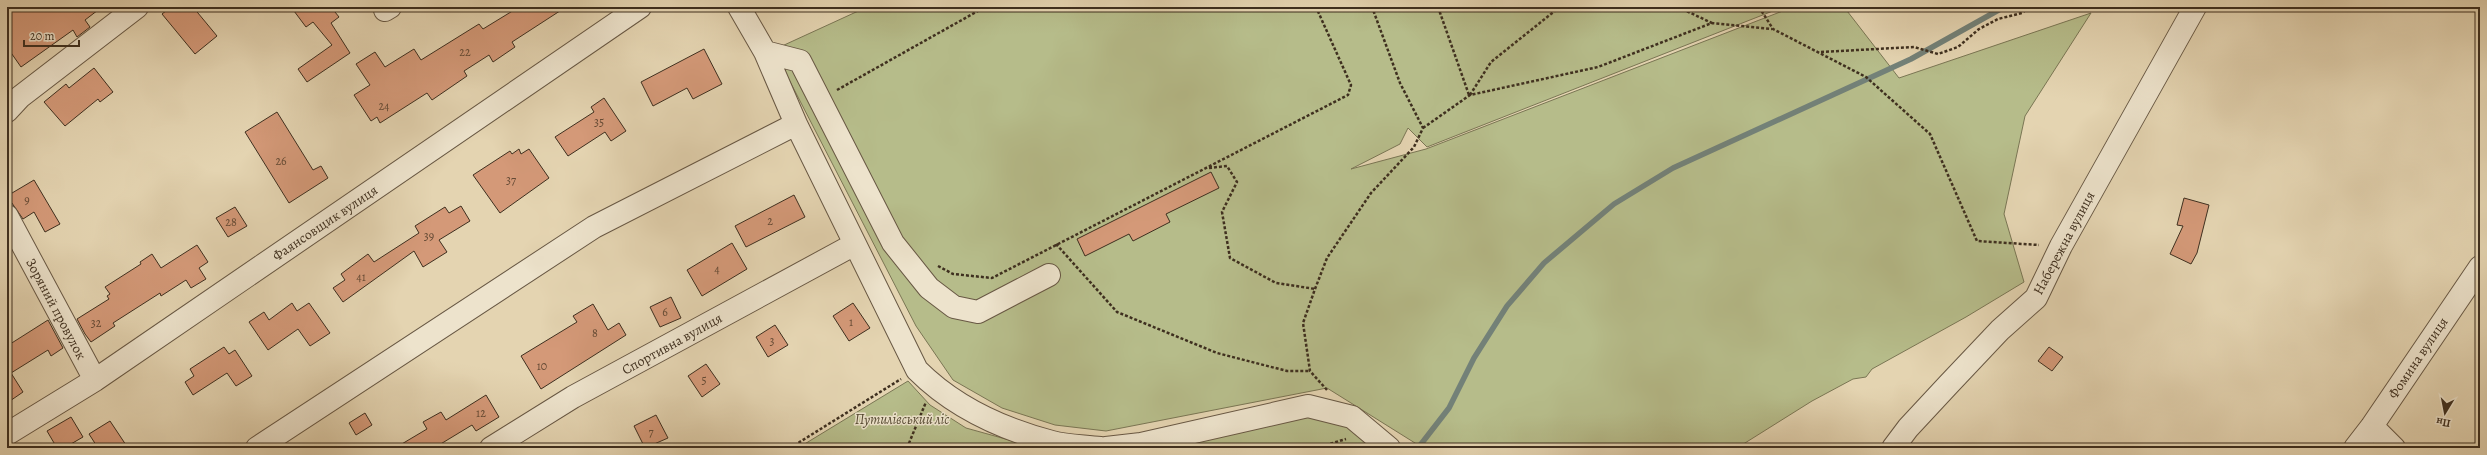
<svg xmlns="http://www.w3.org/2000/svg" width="2487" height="455" viewBox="0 0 2487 455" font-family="Alegreya,serif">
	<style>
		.green { fill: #b6bc8a; stroke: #7a7654 }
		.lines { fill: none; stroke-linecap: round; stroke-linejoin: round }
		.stream { stroke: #738178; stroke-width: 5.5 }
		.building { fill: #d49978; stroke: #3e2f1f }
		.minor-casing { stroke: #685844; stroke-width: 24 }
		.path { stroke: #3e2f1f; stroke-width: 2.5; stroke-dasharray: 3 2; stroke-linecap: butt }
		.minor { stroke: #ede3cc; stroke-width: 22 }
		.labels { text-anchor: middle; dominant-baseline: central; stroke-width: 3; stroke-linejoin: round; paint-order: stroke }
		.number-label { font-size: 12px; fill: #644a35 }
		.street-label { font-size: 14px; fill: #3e2f1f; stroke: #ede3cc }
		.park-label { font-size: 14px; font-style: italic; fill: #564b34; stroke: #ede3cc }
	</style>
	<rect width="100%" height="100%" fill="#e4d4b1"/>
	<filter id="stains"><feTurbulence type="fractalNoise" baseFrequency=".005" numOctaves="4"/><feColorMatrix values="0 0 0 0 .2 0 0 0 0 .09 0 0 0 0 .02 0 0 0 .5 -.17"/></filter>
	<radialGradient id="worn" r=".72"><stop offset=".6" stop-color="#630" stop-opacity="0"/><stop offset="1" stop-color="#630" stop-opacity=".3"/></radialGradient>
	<path class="green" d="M867 7H1783L1427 147 1408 128 1400 144 1351 169 1426 149 1793 7H1844L1899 78 2091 13 2025 116 2004 214 2024 282 1966 317 1872 369 1866 377 1853 379 1812 401 1737 448H1423L1327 388 1106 431 1055 425 1002 408 953 380 916 326 782 66V46Z
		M908 381 930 405 966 428 1038 448H798Z
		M1304 409 1344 417 1374 448H1144Z"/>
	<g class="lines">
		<path class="stream" d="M1418 448 1449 408 1474 358 1507 306 1544 263 1614 204 1673 168 1911 59 2004 7"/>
	</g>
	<path class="building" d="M7 7H102L85 20 90 27 77 37 73 30 21 67 7 47Z
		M171 7H193L217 36 195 54 162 14Z
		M291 7H331L339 17 331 23 350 53 307 82 298 69 332 45 313 22 306 27Z
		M519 7H566L512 42 515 47 493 62 489 55 464 71 467 76 432 100 427 93 380 123 377 117 371 121 354 95 370 85 356 64 375 52 385 67 414 49 421 60 479 24 483 29Z
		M704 49 722 84 693 99 687 88 653 106 641 82Z
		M94 68 113 92 100 102 98 99 65 126 44 102 66 84 69 88Z
		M604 98 626 131 611 141 605 132 568 156 555 137 594 112 591 107Z
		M277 112 313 170 321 166 328 178 289 203 245 132Z
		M519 149 521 154 529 149 549 178 500 213 473 175 510 151 512 154Z
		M1211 172 1219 188 1166 214 1170 222 1133 241 1129 234 1085 256 1077 239Z
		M34 180 60 224 45 232 34 212 23 219 7 196Z
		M794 195 805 217 746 247 735 226Z
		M2184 198 2209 205 2197 253 2191 264 2170 254 2183 226 2177 225Z
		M461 206 470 221 439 240 447 252 423 267 414 251 343 302 333 288 345 280 341 274 368 254 374 262 419 233 415 226 445 207 449 213Z
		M235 207 247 226 228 237 216 218Z
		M732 243 747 269 702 296 687 270Z
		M197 245 208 262 199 268 206 279 191 288 186 280 161 296 160 293 113 323 115 326 91 342 85 334 77 319 109 299 107 296 110 294 105 287 141 264 140 262 152 254 161 268Z
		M671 297 681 318 660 327 650 307Z
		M292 303 297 311 309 303 330 333 310 346 298 329 268 350 249 322 264 312 269 320Z
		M853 303 870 328 849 341 833 316Z
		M593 304 608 330 619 323 626 335 541 389 521 356 577 322 573 316Z
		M48 320 63 348 51 356 48 350 11 373 23 392 7 403V346Z
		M775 325 788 345 768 357 756 337Z
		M224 347 229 354 235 350 252 376 236 386 227 373 193 395 185 382 194 376 190 369Z
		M2049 347 2063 357 2052 371 2038 361Z
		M706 364 720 384 702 397 688 376Z
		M486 395 499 417 476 431 472 425 434 448H395L427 429 423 422 441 412 446 420Z
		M365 413 372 425 356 435 349 423Z
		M656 415 668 438 645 448 634 426Z
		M71 417 83 437 64 448H57L47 431Z
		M110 421 128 448H98L89 434Z"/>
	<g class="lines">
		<g class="minor-casing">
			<path id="minor" d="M739 7 765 52 796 124 917 370C953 406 1002 429 1052 442 1067 446 1085 446 1100 448
				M385 10 390 7
				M765 52 800 61 893 243 929 288 954 307 978 312 1049 275
				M7 111 20 97 137 7
				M7 216 95 380
				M2372 426 2394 448
				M7 434 95 380 640 7
				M257 448 594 227 796 124
				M491 448 573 397 855 244
				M1106 448 1141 444 1308 406 1352 417 1389 448
				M1893 448 1908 428 1948 385 2000 330 2036 298 2061 246 2195 7
				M2355 448 2372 426 2480 267"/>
		</g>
		<path class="path" d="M1438 7 1469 95
			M1678 7 1712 23
			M1759 7 1773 29 1866 77 1930 134 1977 241 2039 245
			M1821 52 1914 47 1938 54 1958 47 1979 29 1998 19 2022 13 2029 7
			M837 90 985 7
			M1470 95 1491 62 1556 10V7
			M1423 128 1470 95 1598 67 1712 23 1772 29
			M1209 168 1227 166 1237 182 1222 212 1230 258 1276 283 1315 289
			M1056 244 1117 312 1217 353 1287 371H1310
			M938 266 953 274 992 278 1348 95 1351 85 1316 7
			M1327 390 1310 371 1303 323 1315 289 1327 258 1371 193 1414 147 1423 128 1400 83 1372 7
			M790 448 901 379
			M907 448 926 402
			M1316 448 1346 439"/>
		<use href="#minor" class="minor"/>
	</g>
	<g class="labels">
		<g class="number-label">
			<text x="465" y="52">22</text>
			<text x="384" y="106">24</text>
			<text x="599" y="122">35</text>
			<text x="281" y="161">26</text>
			<text x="511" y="180">37</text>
			<text x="27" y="200">9</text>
			<text x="770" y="221">2</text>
			<text x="231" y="222">28</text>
			<text x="429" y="236">39</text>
			<text x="717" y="269">4</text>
			<text x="361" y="277">41</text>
			<text x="665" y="312">6</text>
			<text x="851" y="322">1</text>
			<text x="96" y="323">32</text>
			<text x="595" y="333">8</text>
			<text x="772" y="341">3</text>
			<text x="542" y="366">10</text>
			<text x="704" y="380">5</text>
			<text x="481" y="413">12</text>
			<text x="651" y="432">7</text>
		</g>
		<g class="street-label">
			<text transform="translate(325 223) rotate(-34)">Фаянсовщик вулиця</text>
			<text transform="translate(2064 243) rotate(-62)">Набережна вулиця</text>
			<text transform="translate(56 309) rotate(62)">Зоряний провулок</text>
			<text transform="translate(672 344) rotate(-29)">Спортивна вулиця</text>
			<text transform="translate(2418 358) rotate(-56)">Фомина вулиця</text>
		</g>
		<g class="park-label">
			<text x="902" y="419">Путилівський ліс</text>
		</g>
	</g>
	<rect width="2487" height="455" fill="none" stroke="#e4d4b1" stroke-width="24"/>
	<rect x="8" y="8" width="2471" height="439" fill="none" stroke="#3e2f1f" stroke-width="2"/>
	<rect x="12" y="12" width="2463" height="431" fill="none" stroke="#3e2f1f"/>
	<g transform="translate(2445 413) rotate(190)" stroke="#ede3cc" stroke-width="3" paint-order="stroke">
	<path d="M0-3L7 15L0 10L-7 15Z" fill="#3e2f1f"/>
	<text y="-6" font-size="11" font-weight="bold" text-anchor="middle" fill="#3e2f1f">Пн</text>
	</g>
	<path d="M24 40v6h55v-6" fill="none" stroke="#3e2f1f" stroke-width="2"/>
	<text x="30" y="40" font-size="12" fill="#3e2f1f" stroke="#ede3cc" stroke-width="3" paint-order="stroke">20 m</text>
	<rect width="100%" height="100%" filter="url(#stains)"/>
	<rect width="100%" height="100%" fill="url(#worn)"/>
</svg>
